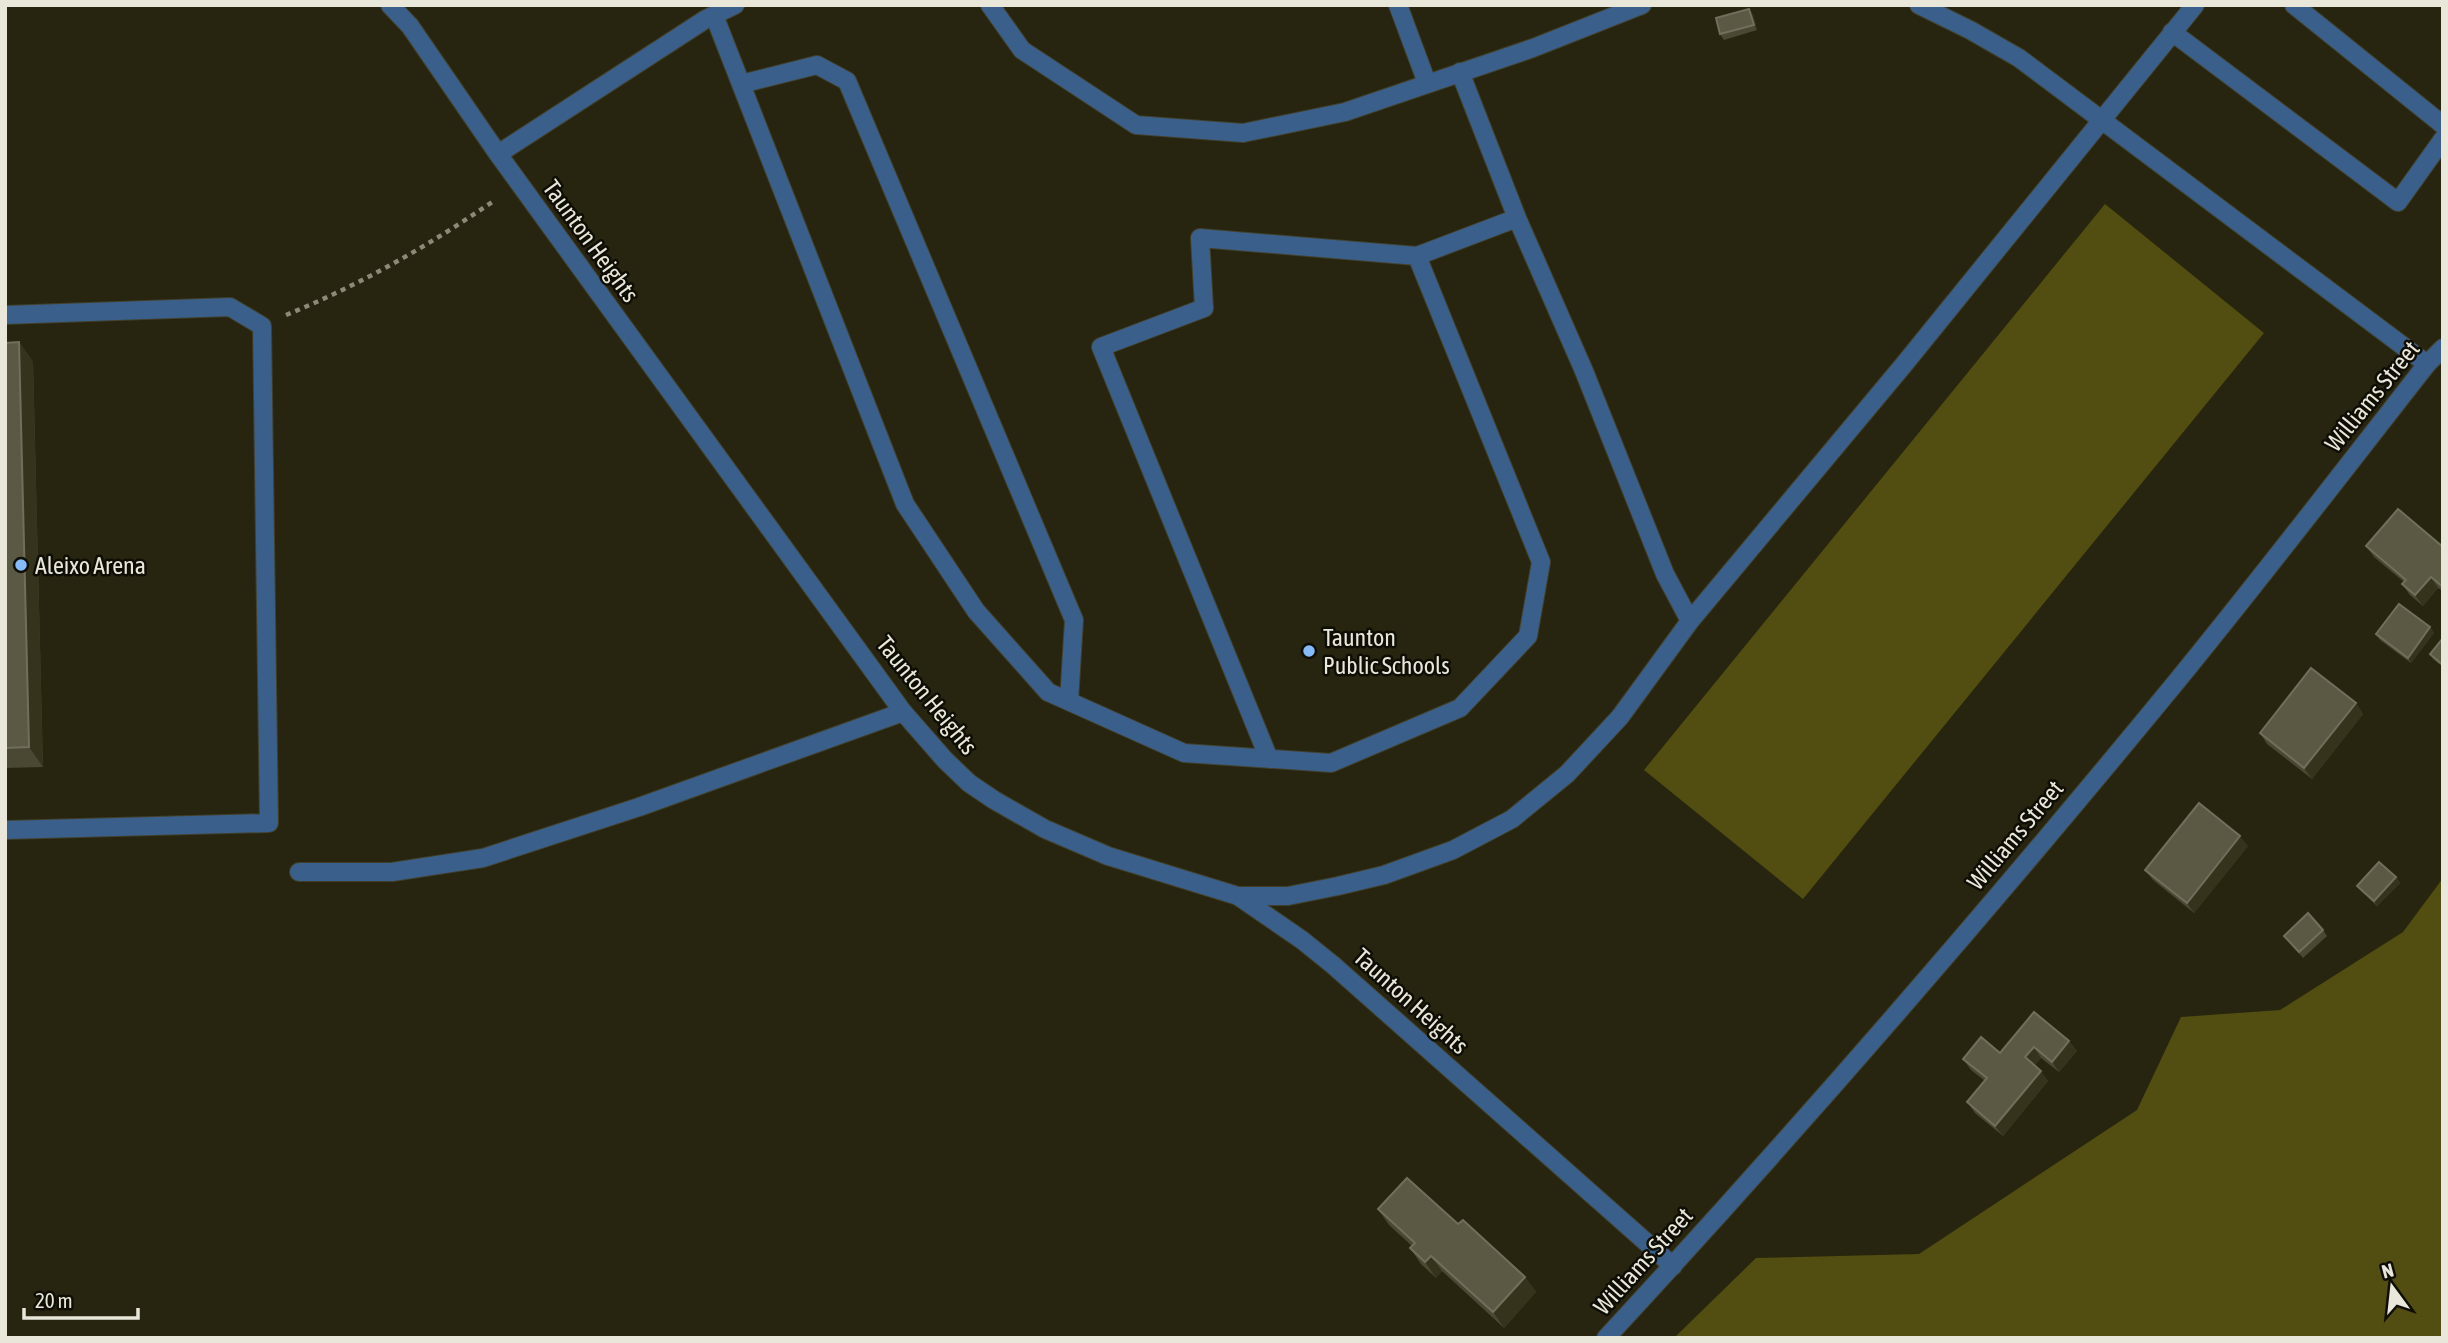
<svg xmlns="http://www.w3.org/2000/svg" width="2448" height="1343" viewBox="0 0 2448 1343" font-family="'Asap Condensed',sans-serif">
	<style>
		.green { fill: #524d10 }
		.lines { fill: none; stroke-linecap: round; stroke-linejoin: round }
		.service-casing { stroke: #42402b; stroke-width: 20 }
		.tertiary-casing { stroke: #42402b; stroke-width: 20 }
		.path { stroke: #8b8a78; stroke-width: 4.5; stroke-dasharray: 5 5; stroke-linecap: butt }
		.service { stroke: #3a5f8a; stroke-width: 18 }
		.tertiary { stroke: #3a5f8a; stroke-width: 18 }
		.wall { fill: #4a4832 }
		.shaded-wall { fill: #35331c }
		.building { fill: #5b5944; stroke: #716f5b; stroke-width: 2 }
		.poi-dot { fill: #85bbfb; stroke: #0f0e05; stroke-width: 2.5 }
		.labels { text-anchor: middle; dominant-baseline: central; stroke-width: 5; stroke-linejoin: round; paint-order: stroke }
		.street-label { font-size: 24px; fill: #e8e7da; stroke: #0f0e05 }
		.poi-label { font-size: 24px; fill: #e8e7da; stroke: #0f0e05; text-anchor: start }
	</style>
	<rect width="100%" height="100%" fill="#27250f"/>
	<path class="green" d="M2105 204 2264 333 1803 899 1644 770Z
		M2443 878V1338H1674L1756 1258 1919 1254 2137 1110 2181 1017 2280 1010 2403 932Z"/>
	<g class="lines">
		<g class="service-casing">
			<path id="service" d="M390 5 410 26 498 154 903 712 945 760 969 783 994 800 1045 829 1108 856 1238 896 1302 940 1333 965 1673 1266
				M990 5 1022 50 1136 125 1243 133 1345 112 1533 48 1642 5
				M1398 5 1427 83
				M1919 5 1970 30 2019 58 2427 364
				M2294 5 2443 125
				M714 15 905 504 976 611 1048 692 1184 753 1331 763 1460 708 1528 636 1541 562 1417 256 1517 218
				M2172 32 2398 202 2443 139
				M1460 72 1517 218 1584 371 1665 574 1690 621
				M741 84 817 65 847 81 1074 620 1069 701
				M498 154 706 19 735 5
				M5 315 230 307 262 326 269 823 5 830
				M1269 759 1101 347 1204 308 1200 238 1417 256
				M299 872H392L483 858 639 807 903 712
				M1238 896H1288L1338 886 1384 875 1453 850 1512 819 1567 774 1620 717 1690 621 1906 362 2195 5"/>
		</g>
		<g class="tertiary-casing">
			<path id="tertiary" d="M1606 1338C1803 1125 1993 905 2177 681 2262 577 2344 470 2427 364L2443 348"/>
		</g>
		<path class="path" d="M286 315C360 285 430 245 495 200"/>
		<use href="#service" class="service"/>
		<use href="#tertiary" class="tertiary"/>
	</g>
	<path class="wall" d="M1753 14 1757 30 1724 40 1720 34Z
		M19 342 33 362 43 767 5 768V343Z
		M2366 546 2443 547V591L2438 588 2423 606 2410 595 2402 584 2404 582 2374 557Z
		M2430 627 2434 633 2411 663 2380 640 2376 634Z
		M2443 638V667L2433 659 2430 654Z
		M2356 703 2363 714 2312 779 2267 744 2260 733Z
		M2248 846 2194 913 2153 880 2145 870Z
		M2396 877 2400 883 2377 906 2361 891 2357 886Z
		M2323 930 2327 936 2303 958 2284 936Z
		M2069 1041 2077 1051 2059 1072 2041 1058 2035 1065 2048 1081 2003 1136 1975 1113 1967 1102 1985 1081 1971 1070 1963 1059Z
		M1378 1209 1458 1224 1525 1277 1536 1292 1504 1328 1442 1271 1436 1278 1421 1264 1410 1248 1412 1246 1389 1225Z"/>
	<path class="shaded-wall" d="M1749 9 1753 14 1757 30 1754 25Z
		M19 342 33 362 43 767 29 747Z
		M2431 577 2438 588 2423 606 2415 595Z
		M2430 627 2434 633 2411 663 2408 658Z
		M2356 703 2363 714 2312 779 2304 768Z
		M2240 836 2248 846 2194 913 2187 903Z
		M2396 877 2400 883 2377 906 2374 901Z
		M2069 1041 2077 1051 2059 1072 2052 1062Z
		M2034 1047 2041 1058 2033 1068 2025 1057Z
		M2041 1071 2048 1081 2003 1136 1995 1126Z
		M1431 1256 1442 1271 1436 1278 1425 1262Z
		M1525 1277 1536 1292 1504 1328 1493 1312Z"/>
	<path class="building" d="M1749 9 1754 25 1720 34 1716 18Z
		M19 342 29 747 5 748V343Z
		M2398 509 2443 547V587L2431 577 2415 595 2402 584 2406 580 2366 546Z
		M2399 604 2430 627 2408 658 2376 634Z
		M2443 638V665L2430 654Z
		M2311 668 2356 703 2304 768 2260 733Z
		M2199 803 2240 836 2187 903 2145 870Z
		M2379 862 2396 877 2374 901 2357 886Z
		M2308 913 2323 930 2299 952 2284 936Z
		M2034 1012 2069 1041 2052 1062 2034 1047 2025 1057 2041 1071 1995 1126 1967 1102 1987 1078 1963 1059 1981 1037 2000 1053Z
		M1407 1178 1458 1224 1463 1220 1525 1277 1493 1312 1431 1256 1425 1262 1410 1248 1415 1243 1378 1209Z"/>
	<g class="poi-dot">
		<circle cx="21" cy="565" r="7"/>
		<circle cx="1309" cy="651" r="7"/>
	</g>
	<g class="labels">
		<g class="street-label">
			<text transform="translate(591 241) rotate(54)">Taunton Heights</text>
			<text transform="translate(2372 396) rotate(-51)">Williams Street</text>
			<text transform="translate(927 695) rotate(51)">Taunton Heights</text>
			<text transform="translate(2015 835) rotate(-50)">Williams Street</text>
			<text transform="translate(1411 1001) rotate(42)">Taunton Heights</text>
			<text transform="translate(1643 1261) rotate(-48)">Williams Street</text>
		</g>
		<g class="poi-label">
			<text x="35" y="565">Aleixo Arena</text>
			<text x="1323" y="637">Taunton<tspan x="1323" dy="28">Public Schools</tspan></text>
		</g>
	</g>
	<rect width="2448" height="1343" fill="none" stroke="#e8e7da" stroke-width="14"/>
	<g transform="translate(2392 1287) rotate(345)" stroke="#0f0e05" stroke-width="5" paint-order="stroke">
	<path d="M0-5L12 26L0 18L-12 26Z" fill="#e8e7da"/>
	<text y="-10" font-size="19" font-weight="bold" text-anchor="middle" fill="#e8e7da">N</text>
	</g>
	<path d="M24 1308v10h114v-10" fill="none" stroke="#e8e7da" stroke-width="3.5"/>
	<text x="35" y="1308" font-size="21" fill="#e8e7da" stroke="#0f0e05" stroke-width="5" paint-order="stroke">20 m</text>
</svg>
